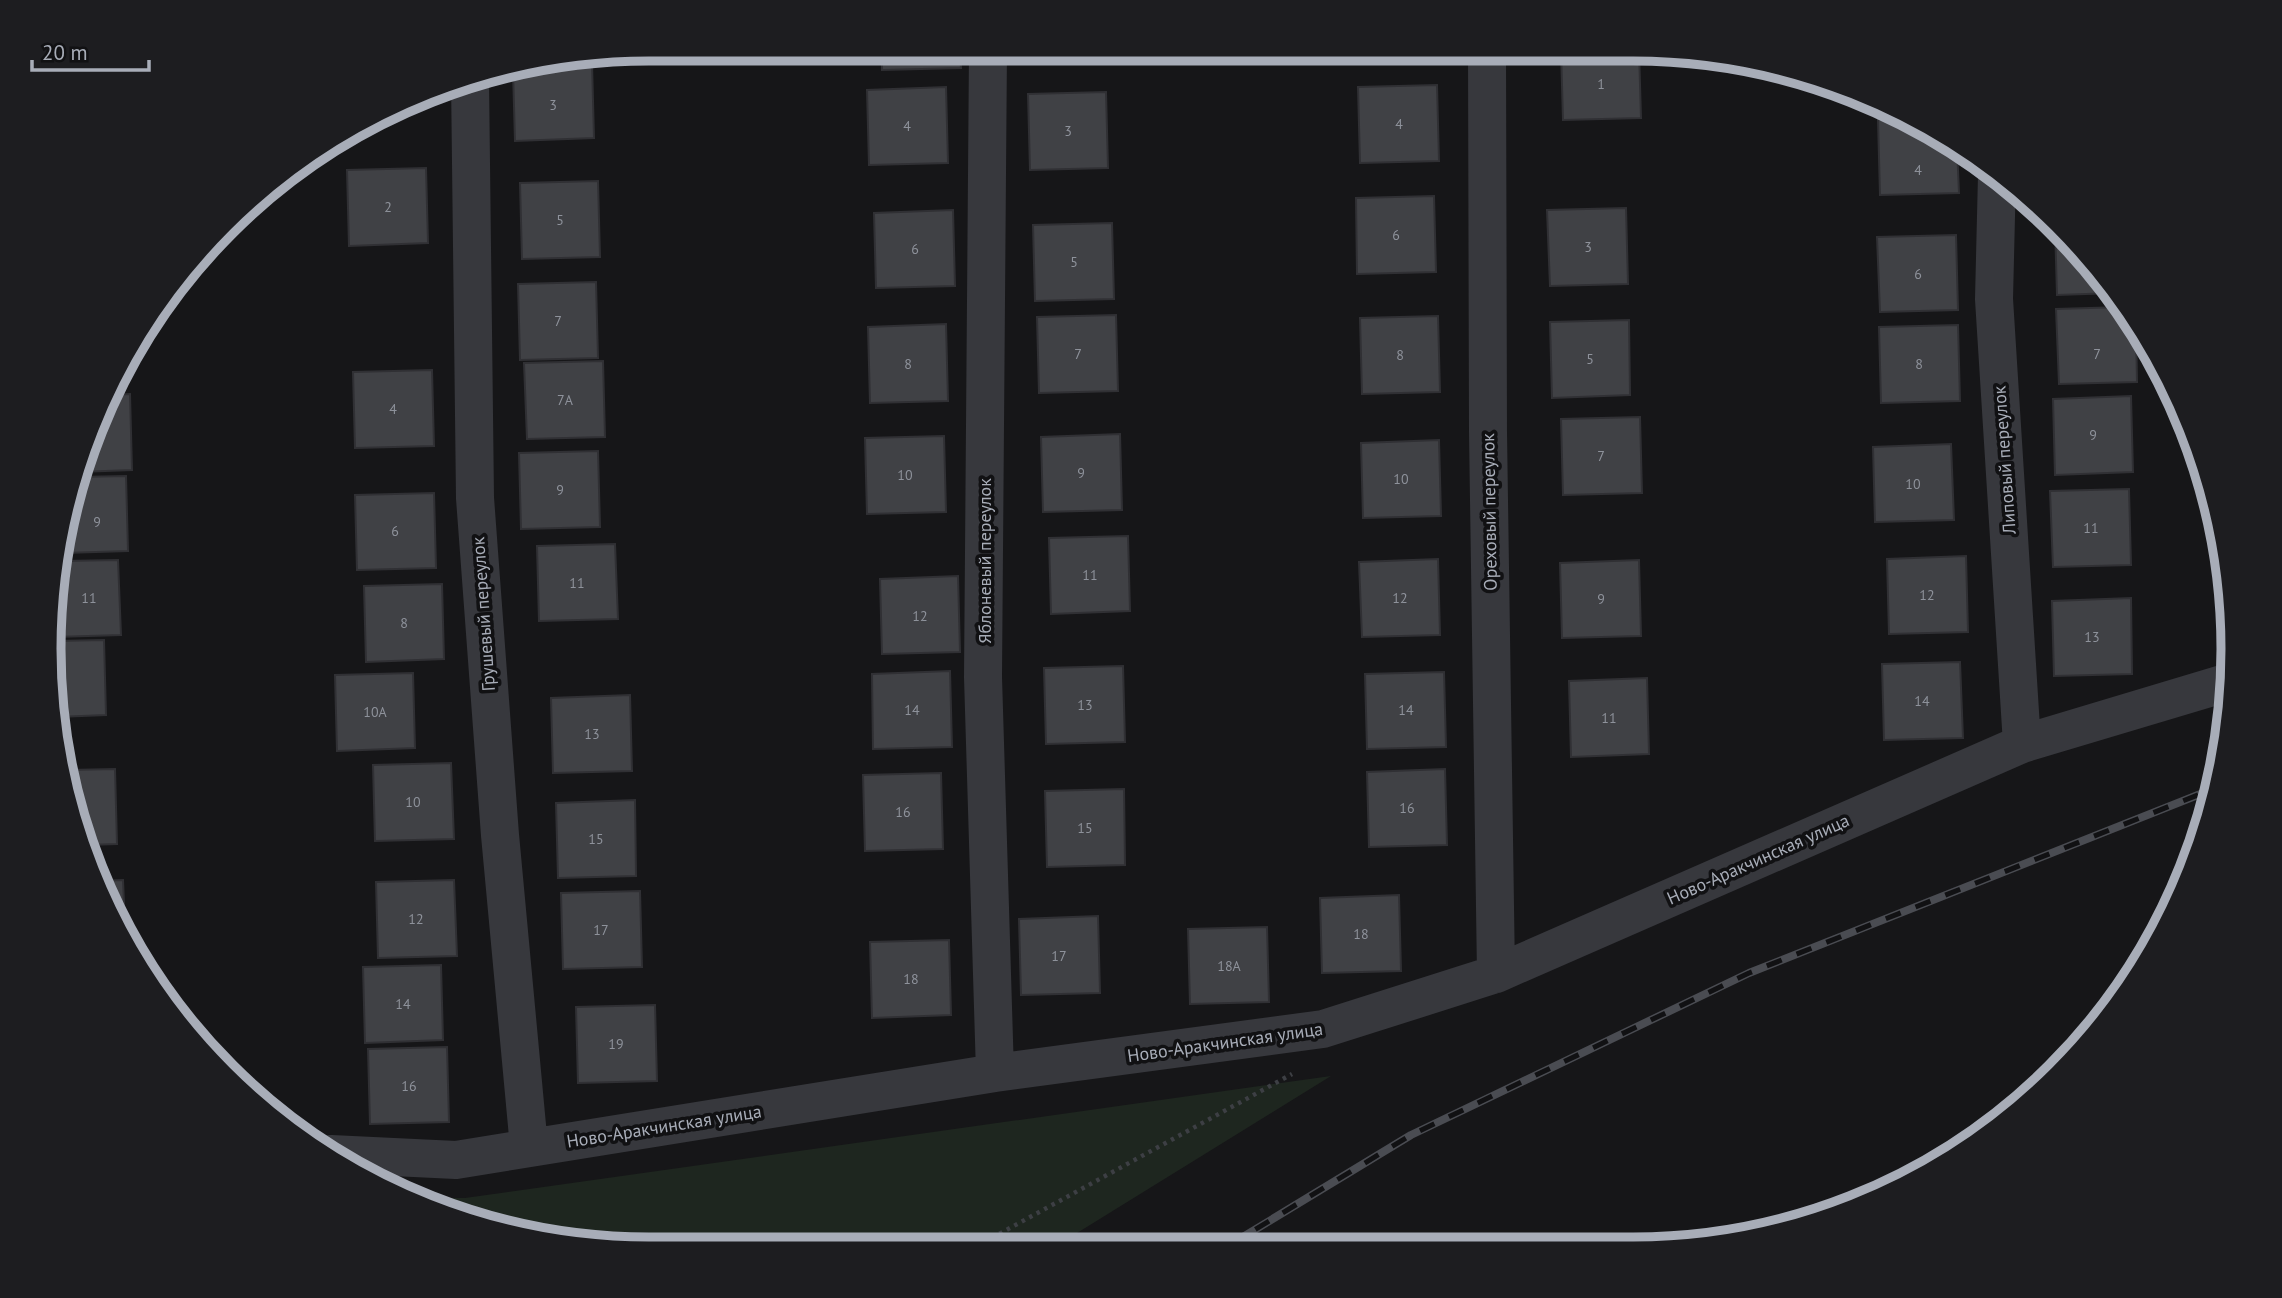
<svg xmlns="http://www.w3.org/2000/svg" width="2282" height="1298" viewBox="0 0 2282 1298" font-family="'PT Sans',sans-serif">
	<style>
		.green { fill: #1e261f }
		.building { fill: #404145; stroke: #303034; stroke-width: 2 }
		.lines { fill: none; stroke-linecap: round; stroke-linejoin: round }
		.path { stroke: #3d3f44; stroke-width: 4.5; stroke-dasharray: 3.5 5; stroke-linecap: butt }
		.street { stroke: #37383d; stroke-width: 38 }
		.rail-casing { stroke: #4a4c52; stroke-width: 8 }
		.rail { stroke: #111113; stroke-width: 5; stroke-dasharray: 16; stroke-linecap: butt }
		.labels { text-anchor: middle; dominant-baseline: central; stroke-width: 7; stroke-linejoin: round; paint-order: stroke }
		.number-label { font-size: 14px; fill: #8e929b }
		.street-label { font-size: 18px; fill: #a8adb8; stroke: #111113 }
		.rim { fill: none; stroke: #a8adb8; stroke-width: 9 }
	</style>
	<rect width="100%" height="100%" fill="#161618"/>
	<path class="green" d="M1331 1076 1056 1246 610 1248 457 1217 414 1198H465Z"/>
	<path class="building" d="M882 49H960L961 68 882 70Z
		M1033 49 1112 50V54L1034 57Z
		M1561 50H1639L1641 118 1563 120Z
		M592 63 594 138 515 141 513 71 560 64Z
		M1437 85 1439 161 1360 163 1358 87Z
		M946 87 948 163 869 165 867 90Z
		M1106 92 1108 168 1030 170 1028 94Z
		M1910 119 1933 130 1957 147 1959 193 1880 195 1878 120Z
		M426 168 428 243 349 246 347 170Z
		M598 181 600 257 522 259 520 183Z
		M1434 196 1436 272 1357 274 1356 198Z
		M1626 208 1628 284 1550 286 1547 210Z
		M953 210 955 286 876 288 874 213Z
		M1112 223 1114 299 1035 301 1033 225Z
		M2055 226 2109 284 2115 293 2057 295Z
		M1956 235 1958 310 1880 312 1877 237Z
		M596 282 598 358 520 360 518 284Z
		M2123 307 2136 327 2137 382 2059 384 2056 309Z
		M1116 315 1118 391 1039 393 1037 317Z
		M1438 316 1440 392 1362 394 1360 318Z
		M1629 320 1630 395 1552 398 1550 322Z
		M946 324 948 401 870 403 868 327Z
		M1958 325 1960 401 1881 403 1879 327Z
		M603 361 605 437 527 439 524 363Z
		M432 370 434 446 355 448 353 372Z
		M130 394 132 470 79 472 114 395Z
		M2131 396 2133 472 2055 475 2053 399Z
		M1640 417 1642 493 1563 495 1561 419Z
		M1120 434 1122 510 1043 512 1041 437Z
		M944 436 946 512 867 514 865 438Z
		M1439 440 1441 516 1363 518 1361 443Z
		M1951 444 1954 520 1875 522 1873 447Z
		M598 451 600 527 521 529 519 453Z
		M126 476 128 551 64 553 70 493 77 477Z
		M2129 489 2131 565 2053 567 2050 491Z
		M434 493 436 568 357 570 355 495Z
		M1128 536 1130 611 1051 614 1049 538Z
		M615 544 618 619 539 621 537 546Z
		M1966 556 1968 632 1889 634 1887 559Z
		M1438 559 1440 635 1362 637 1359 562Z
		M118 560 121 635 55 637 63 561Z
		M1639 560 1641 636 1562 638 1560 563Z
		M958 576 960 652 882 654 880 579Z
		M442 584 444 659 366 662 364 586Z
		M2131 598 2132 674 2054 676 2052 601Z
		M104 640 106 715 57 717 50 688 55 641Z
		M1960 662 1963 738 1884 740 1882 664Z
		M1123 666 1125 742 1046 744 1044 668Z
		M950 671 952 747 873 749 872 674Z
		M1444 672 1446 747 1367 749 1365 674Z
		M413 673 415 748 337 751 335 675Z
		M1647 678 1649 754 1571 757 1569 681Z
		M630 695 632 771 553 773 551 698Z
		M451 763 454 839 375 841 373 765Z
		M115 769 117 844 87 845 69 770Z
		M1445 769 1447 845 1369 847 1367 772Z
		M941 773 943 849 865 851 863 775Z
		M1124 789 1125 865 1047 867 1045 791Z
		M635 800 636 876 558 878 556 803Z
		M123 880 125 927 96 881Z
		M454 880 457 956 378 958 376 882Z
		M640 891 642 967 563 969 561 893Z
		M1399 895 1401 971 1322 973 1320 898Z
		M1098 916 1100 993 1021 995 1019 919Z
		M1267 927 1269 1002 1190 1004 1188 929Z
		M949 940 951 1015 872 1018 870 942Z
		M441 965 443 1040 365 1043 363 967Z
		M655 1005 657 1081 578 1083 576 1007Z
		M447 1047 449 1122 370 1124 368 1049Z"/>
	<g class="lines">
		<path class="path" d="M977 1246 1292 1074"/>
		<path class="street" d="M988 49 983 677 995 1073
			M1487 50 1488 432 1496 974
			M470 79 475 498 500 835 529 1147
			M1997 175 1994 299 2022 744
			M331 1154 456 1160 995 1073 1323 1029 1496 974 2022 744 2229 682"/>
		<g class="rail-casing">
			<path id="rail" d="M1228 1246 1411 1135 1749 973 2213 789"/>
		</g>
		<use href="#rail" class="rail"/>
	</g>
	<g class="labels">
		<g class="number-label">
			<text x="1601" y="84">1</text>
			<text x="553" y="105">3</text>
			<text x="1399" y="124">4</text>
			<text x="907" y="126">4</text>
			<text x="1068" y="131">3</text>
			<text x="1918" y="170">4</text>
			<text x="388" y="207">2</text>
			<text x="560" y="220">5</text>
			<text x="1396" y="235">6</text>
			<text x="1588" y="247">3</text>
			<text x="915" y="249">6</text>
			<text x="1074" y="262">5</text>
			<text x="1918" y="274">6</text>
			<text x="558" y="321">7</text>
			<text x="1078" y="354">7</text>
			<text x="2097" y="354">7</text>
			<text x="1400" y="355">8</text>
			<text x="1590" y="359">5</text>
			<text x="908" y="364">8</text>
			<text x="1919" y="364">8</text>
			<text x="565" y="400">7А</text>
			<text x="393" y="409">4</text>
			<text x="2093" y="435">9</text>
			<text x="1601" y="456">7</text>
			<text x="1081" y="473">9</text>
			<text x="905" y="475">10</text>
			<text x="1401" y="479">10</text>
			<text x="1913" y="484">10</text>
			<text x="560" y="490">9</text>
			<text x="97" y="522">9</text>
			<text x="2091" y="528">11</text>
			<text x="395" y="531">6</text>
			<text x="1090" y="575">11</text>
			<text x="577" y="583">11</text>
			<text x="1927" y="595">12</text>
			<text x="89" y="598">11</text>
			<text x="1400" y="598">12</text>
			<text x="1601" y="599">9</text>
			<text x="920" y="616">12</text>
			<text x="404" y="623">8</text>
			<text x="2092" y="637">13</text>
			<text x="1922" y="701">14</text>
			<text x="1085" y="705">13</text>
			<text x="912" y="710">14</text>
			<text x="1406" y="710">14</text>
			<text x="375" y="712">10А</text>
			<text x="1609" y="718">11</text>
			<text x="592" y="734">13</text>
			<text x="413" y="802">10</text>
			<text x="1407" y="808">16</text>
			<text x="903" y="812">16</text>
			<text x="1085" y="828">15</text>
			<text x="596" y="839">15</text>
			<text x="416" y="919">12</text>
			<text x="601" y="930">17</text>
			<text x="1361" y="934">18</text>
			<text x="1059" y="956">17</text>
			<text x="1229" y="966">18А</text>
			<text x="911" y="979">18</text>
			<text x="403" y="1004">14</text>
			<text x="616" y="1044">19</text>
			<text x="409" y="1086">16</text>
		</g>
		<g class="street-label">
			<text transform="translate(2004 460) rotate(-94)">Липовый переулок</text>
			<text transform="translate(1489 512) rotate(-91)">Ореховый переулок</text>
			<text transform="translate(984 561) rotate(-90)">Яблоневый переулок</text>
			<text transform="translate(483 614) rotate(-94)">Грушевый переулок</text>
			<text transform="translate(1758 859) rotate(-24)">Ново-Аракчинская улица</text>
			<text transform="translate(1225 1042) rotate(-8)">Ново-Аракчинская улица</text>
			<text transform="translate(664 1126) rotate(-9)">Ново-Аракчинская улица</text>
		</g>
	</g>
	<path d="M0 0H2282V1298H0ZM649 61H1633A588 588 0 0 1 2221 649V649A588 588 0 0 1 1633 1237H649A588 588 0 0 1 61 649V649A588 588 0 0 1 649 61Z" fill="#1d1d20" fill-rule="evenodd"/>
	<path class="rim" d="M649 61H1633A588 588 0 0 1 2221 649V649A588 588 0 0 1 1633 1237H649A588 588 0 0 1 61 649V649A588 588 0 0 1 649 61Z"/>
	<path d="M32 60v10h117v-10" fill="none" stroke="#a8adb8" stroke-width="3.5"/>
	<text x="42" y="60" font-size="21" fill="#a8adb8" stroke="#111113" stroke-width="5" paint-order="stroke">20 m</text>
</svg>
